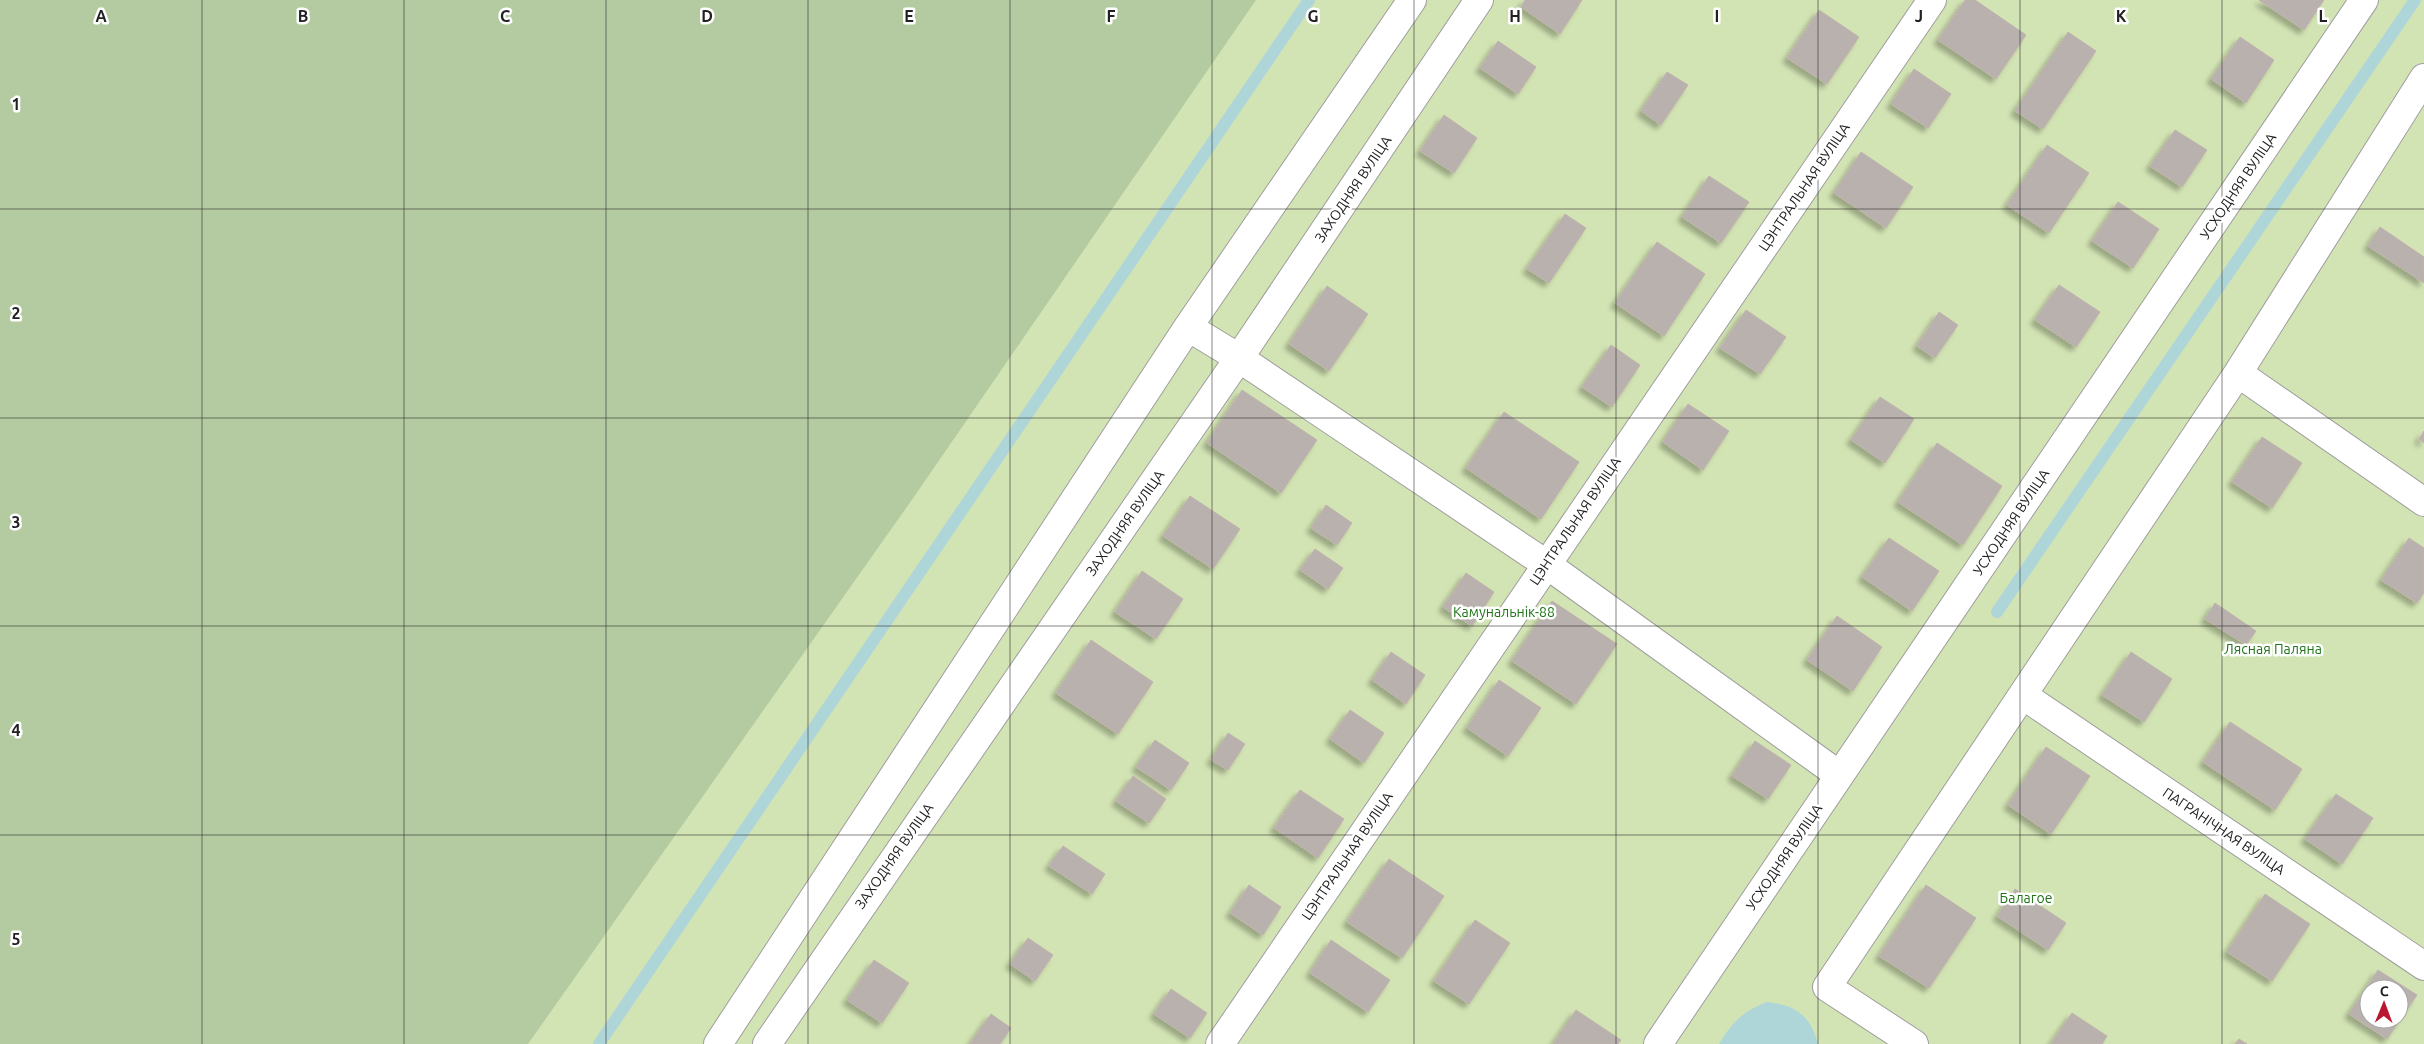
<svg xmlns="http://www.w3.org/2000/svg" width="2424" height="1044" viewBox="0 0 2424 1044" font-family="Ubuntu,sans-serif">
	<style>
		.grass { fill: #d3e4b4; fill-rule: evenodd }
		.forest { fill: #b4cba2 }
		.water { fill: #aed6d9 }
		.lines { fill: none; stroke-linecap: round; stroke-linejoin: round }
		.stream { stroke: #aed6d9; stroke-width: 12 }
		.building { fill: #b9b1ae; stroke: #c0b2ac; fill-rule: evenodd; filter: url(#shadow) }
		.minor-casing { stroke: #9e9e9e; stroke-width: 30 }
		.minor { stroke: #fff; stroke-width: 28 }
		.grid { fill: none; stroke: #212121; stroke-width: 1; stroke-opacity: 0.55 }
		.labels { text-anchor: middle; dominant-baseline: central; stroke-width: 5; stroke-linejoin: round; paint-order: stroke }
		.street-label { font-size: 14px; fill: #212121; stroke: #fff }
		.park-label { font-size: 14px; fill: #1f7518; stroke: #fff }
		.grid-label { font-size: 16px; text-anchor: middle; font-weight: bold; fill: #212121; stroke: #fff; stroke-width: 5; stroke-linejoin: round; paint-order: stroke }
	</style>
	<defs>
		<filter id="shadow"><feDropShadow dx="-4.5" dy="4.5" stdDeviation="2.5" flood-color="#0004"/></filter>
	</defs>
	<rect width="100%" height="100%" fill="#f0ece8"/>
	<path class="grass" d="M0 0H2424V1044H0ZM2369 989H2399V1019H2369Z"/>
	<path class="forest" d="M0 0H1256L916 494 528 1044H0Z"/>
	<path class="water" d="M1767 1002C1796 1005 1810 1015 1818 1044H1719C1733 1021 1742 1012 1767 1002Z"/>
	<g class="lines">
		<path class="stream" d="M1997 612 2415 0
			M599 1044 1309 0"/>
	</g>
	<path class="building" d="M1525 0H1582L1560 34 1521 7Z
		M1965 0H1975L2026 35 1996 79 1938 40Z
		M2259 0H2324L2304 30Z
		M1819 10 1859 37 1827 84 1787 58Z
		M2068 32 2096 51 2043 129 2015 111Z
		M2240 37 2274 60 2246 103 2211 79Z
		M1498 41 1536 67 1518 94 1480 68Z
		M1914 69 1951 94 1928 128 1891 104Z
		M1667 72 1688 85 1661 125 1641 111Z
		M1444 115 1477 138 1454 173 1420 151Z
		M2175 130 2207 150 2182 187 2150 166Z
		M2047 145 2089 173 2049 233 2007 205Z
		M1861 152 1913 187 1886 228 1834 193Z
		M1709 176 1749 202 1721 243 1682 217Z
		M2118 202 2159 229 2133 268 2092 241Z
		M1565 214 1586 228 1549 283 1527 269Z
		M2380 227 2424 257V283L2368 246Z
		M1657 242 1705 274 1664 336 1615 303Z
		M2059 285 2100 312 2076 347 2035 320Z
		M1327 286 1368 314 1329 371 1289 344Z
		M1746 310 1786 337 1760 374 1720 348Z
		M1939 312 1958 325 1935 358 1917 346Z
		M1611 345 1640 365 1612 407 1582 387Z
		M1242 390 1317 440 1281 493 1207 443Z
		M1880 397 1914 419 1885 463 1851 440Z
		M1688 404 1729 431 1703 470 1663 442Z
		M1504 412 1579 462 1541 519 1466 468Z
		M2424 431V443L2419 439Z
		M2262 437 2302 463 2272 508 2232 482Z
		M1937 443 2002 486 1963 545 1898 502Z
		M1190 496 1240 529 1213 569 1163 536Z
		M1326 505 1352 523 1337 545 1311 528Z
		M1889 538 1939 571 1912 611 1862 577Z
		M2409 538 2424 548V593L2417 603 2381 580Z
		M1315 549 1343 568 1328 589 1300 570Z
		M1142 571 1183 599 1156 639 1115 612Z
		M1466 573 1494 592 1472 626 1443 607Z
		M1552 601 1617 644 1576 704 1512 661Z
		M2215 603 2256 631 2246 645 2205 619Z
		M1837 616 1882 647 1853 691 1807 660Z
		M1091 640 1153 682 1118 734 1056 693Z
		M1391 652 1425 675 1406 704 1372 680Z
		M2131 652 2172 679 2144 722 2102 695Z
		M1499 680 1541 708 1508 756 1467 728Z
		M1350 710 1384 733 1364 763 1330 739Z
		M2230 722 2302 769 2275 810 2203 762Z
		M1228 733 1245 744 1228 770 1211 760Z
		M1155 740 1189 763 1171 790 1136 767Z
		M1755 741 1791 765 1768 799 1732 776Z
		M2046 747 2090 776 2051 834 2008 805Z
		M1133 776 1166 799 1149 823 1116 801Z
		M1300 790 1344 819 1318 858 1274 828Z
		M2336 794 2373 818 2342 864 2305 839Z
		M1063 846 1105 874 1092 894 1049 866Z
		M1389 859 1444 896 1402 958 1347 922Z
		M1249 885 1281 907 1263 935 1230 913Z
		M1926 885 1976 918 1929 988 1879 956Z
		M2015 889 2066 923 2048 950 1997 916Z
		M2265 894 2310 924 2272 981 2227 952Z
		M1475 920 1510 943 1469 1004 1434 981Z
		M1028 938 1053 955 1035 981 1010 964Z
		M1331 940 1390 980 1368 1012 1310 973Z
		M874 960 909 983 882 1023 847 1000Z
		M2378 970 2417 995 2387 1039 2349 1014ZM2369 989H2399V1019H2369Z
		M1171 989 1207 1013 1190 1038 1154 1014Z
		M1576 1010 1621 1040 1618 1044H1553Z
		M2072 1013 2107 1036 2102 1044H2051Z
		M991 1014 1011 1028 1000 1044H970Z
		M2239 1039 2247 1044H2235Z"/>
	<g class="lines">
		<g class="minor-casing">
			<path id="minor" d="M1188 327 1239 358 1546 564 1839 775
				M2238 373 2424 502
				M2024 696 2424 966
				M718 1044 1188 327 1412 0
				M767 1044 1239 358 1479 0
				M1220 1044 1932 0
				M1658 1044 2364 0
				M1914 1044 1827 987 2238 373 2424 78"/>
		</g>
		<use href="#minor" class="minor"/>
	</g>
	<path class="grid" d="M202 0V1044M404 0V1044M606 0V1044M808 0V1044M1010 0V1044M1212 0V1044M1414 0V1044M1616 0V1044M1818 0V1044M2020 0V1044M2222 0V1044M0 209H2424M0 418H2424M0 626H2424M0 835H2424"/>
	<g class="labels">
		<g class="street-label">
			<text transform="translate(2238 186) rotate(-56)">УСХОДНЯЯ ВУЛІЦА</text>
			<text transform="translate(1804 187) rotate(-56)">ЦЭНТРАЛЬНАЯ ВУЛІЦА</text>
			<text transform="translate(1353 189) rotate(-56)">ЗАХОДНЯЯ ВУЛІЦА</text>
			<text transform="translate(1575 521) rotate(-56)">ЦЭНТРАЛЬНАЯ ВУЛІЦА</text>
			<text transform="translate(2011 522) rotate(-56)">УСХОДНЯЯ ВУЛІЦА</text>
			<text transform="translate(1125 523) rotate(-55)">ЗАХОДНЯЯ ВУЛІЦА</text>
			<text transform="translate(2224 831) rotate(34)">ПАГРАНІЧНАЯ ВУЛІЦА</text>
			<text transform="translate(894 856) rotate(-55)">ЗАХОДНЯЯ ВУЛІЦА</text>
			<text transform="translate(1347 856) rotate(-56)">ЦЭНТРАЛЬНАЯ ВУЛІЦА</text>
			<text transform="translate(1784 857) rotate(-56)">УСХОДНЯЯ ВУЛІЦА</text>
		</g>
		<g class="park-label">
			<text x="1504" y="612">Камунальнік-88</text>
			<text x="2273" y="649">Лясная Паляна</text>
			<text x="2026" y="898">Балагое</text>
		</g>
	</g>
	<g class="grid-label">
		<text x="101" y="22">A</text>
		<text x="303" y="22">B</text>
		<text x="505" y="22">C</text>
		<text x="707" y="22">D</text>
		<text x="909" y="22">E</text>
		<text x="1111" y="22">F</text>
		<text x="1313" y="22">G</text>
		<text x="1515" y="22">H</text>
		<text x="1717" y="22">I</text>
		<text x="1919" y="22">J</text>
		<text x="2121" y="22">K</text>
		<text x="2323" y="22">L</text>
		<text x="16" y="110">1</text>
		<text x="16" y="319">2</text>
		<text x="16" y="528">3</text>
		<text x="16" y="736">4</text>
		<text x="16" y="945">5</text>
	</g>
	<g transform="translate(2384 1004) rotate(1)"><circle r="24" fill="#ffffff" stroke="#a6a6a6"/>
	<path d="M0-4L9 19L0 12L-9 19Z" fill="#bb1631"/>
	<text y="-8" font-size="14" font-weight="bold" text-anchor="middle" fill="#212121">С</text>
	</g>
</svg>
